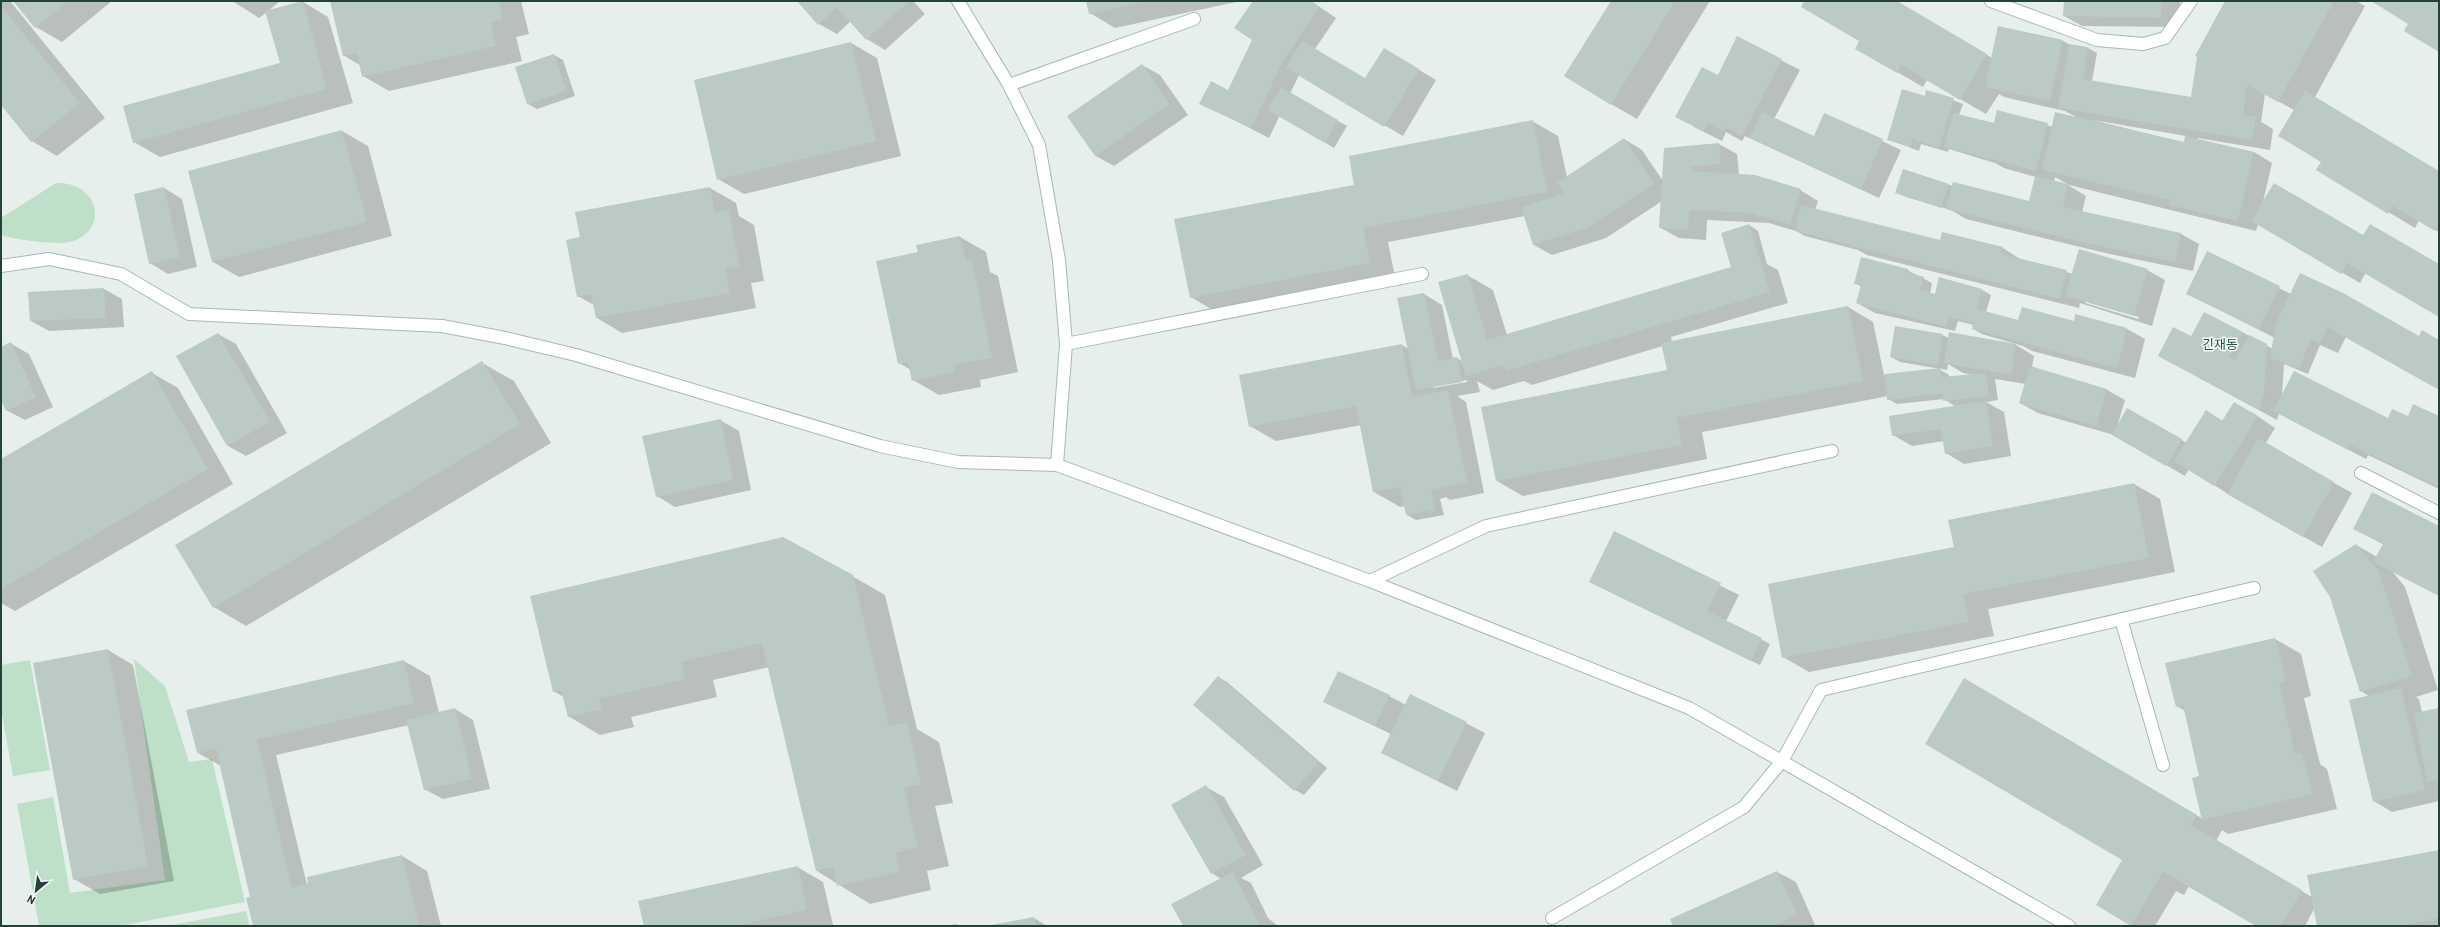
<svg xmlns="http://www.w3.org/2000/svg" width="2440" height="927" viewBox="0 0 2440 927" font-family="Barlow,'Noto Sans KR',sans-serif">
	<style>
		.green { fill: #bfe0c8 }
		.shadow { fill: #0003; fill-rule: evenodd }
		.building { fill: #bbcac4 }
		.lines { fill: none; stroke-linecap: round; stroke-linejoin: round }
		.minor-casing { stroke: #a8b8b2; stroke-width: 14 }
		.minor { stroke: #fff; stroke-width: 12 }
		.labels { text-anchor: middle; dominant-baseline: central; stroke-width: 3; stroke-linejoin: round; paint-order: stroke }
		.quarter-label { font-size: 13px; fill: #1f5548; stroke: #f7fbf9 }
	</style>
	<rect width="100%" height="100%" fill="#e6efeb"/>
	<path class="green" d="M56 183C97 181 110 227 74 241 60 246 16 240 1 235V218Z
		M134 659 165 686 189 762 212 759 245 902 120 926H39L17 804 53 797 70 893 165 880Z
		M30 660 50 770 13 776 1 709V665Z
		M246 911 250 926H167Z"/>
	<path class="shadow" d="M1 1H10L105 118 57 156 32 141 1 104Z
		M14 1H112L62 42 36 27Z
		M232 1H280L267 12 303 2 328 17 353 103 160 157 134 142 281 64 267 12 259 18Z
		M331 1H521L529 34 516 37 522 61 389 91 363 76 360 65 343 55Z
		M798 1H913L925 14 885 50 867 39 851 21 837 34 819 24Z
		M1087 1H1241L1115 28 1090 13Z
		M1254 1H1311L1336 18 1315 49 1365 80 1384 49 1436 80 1403 136 1299 75 1290 94 1347 126 1334 148 1280 115 1269 138 1201 103 1229 91 1254 40Z
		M1612 1H1710L1637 119 1611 104Z
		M1806 1H1895L1992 58 2063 41 2070 45 2088 48 2097 53 2092 81 2192 98 2226 1H2356L2365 6 2315 97 2439 172V232L2419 220 2415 228 2317 169 2322 161 2294 110 2265 94 2261 122 2273 129 2270 150 2198 138 2197 140 2254 152 2272 163 2263 202 2439 265V315L2366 272 2360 283 2258 224 2256 231 2069 185 2055 177 2054 182 2068 185 2086 196 2082 212 2181 234 2199 244 2193 271 2105 253 1966 219 1951 210 1906 197 1897 192 1949 185 2030 202 2036 177 2004 168 1995 163 1949 149 1948 152 1921 144 1919 151 1888 139 1926 97 1927 91 1963 104 1959 115 1994 125 1998 111 2053 127 2078 118 2065 111 2004 97 1999 94 1986 114 1927 80 1923 87 1897 72 1860 41ZM2093 120 2186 136 2184 143Z
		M2065 1H2180L2179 27 2082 26 2064 16Z
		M1738 38 1800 70 1774 119 1814 137 1825 114 1901 150 1879 198 1745 136 1742 141 1726 132 1722 141 1694 127Z
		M851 43 877 58 901 156 744 194 718 179Z
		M554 55 563 60 575 96 537 109 528 104 516 68Z
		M1142 65 1160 75 1188 115 1114 166 1096 156 1068 116Z
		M1532 121 1558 136 1567 177 1624 139 1642 150 1663 181 1719 144 1737 154 1739 175 1800 190 1818 201 1815 210 1941 241 2003 248 2020 259 2073 274 2147 270 2165 280 2152 326 2080 303 2079 308 1867 255 1858 250 1805 236 1796 231 1769 223 1707 220 1706 240 1679 238 1661 228 1662 201 1606 238 1552 255 1534 245 1525 216 1388 242 1395 277 1216 312 1191 297 1356 185ZM2085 301 2139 317 2138 319 2085 303Z
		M342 131 368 146 392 236 239 277 213 262Z
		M164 188 182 199 197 267 168 274 150 263Z
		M710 188 736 203 739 216 754 225 764 281 751 283 756 308 622 333 597 318 594 305 578 296Z
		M1749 225 1758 231 1767 264 1778 270 1788 303 1671 337 1672 342 1848 307 1873 322 1884 375 1940 370 1949 375V378L1973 375 1963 373 1948 364 1947 370 1900 362 1891 357 1942 335 1949 338 1950 333 2016 345 2034 356 2032 367 2107 390 2125 400 2117 427 2127 409 2187 443 2207 412 2223 421 2253 413 2275 428 2265 444 2352 493 2322 547 2228 494 2189 469 2185 476 2114 435 2038 413 2020 403 2026 384 1995 379 1998 400 1986 402 2004 412 2011 456 1964 464 1946 453 1944 441 1912 446 1893 435 1956 407 1944 399 1897 404 1888 399V396L1702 432 1707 459 1523 496 1497 481 1668 371 1663 346 1532 385 1524 381 1493 390 1477 381 1480 392 1457 396 1466 402 1484 493 1450 500 1446 497 1440 499 1444 515 1416 520 1407 515 1405 506 1400 507 1374 492 1361 425 1276 441 1250 426 1402 345 1409 349 1424 294 1442 305 1453 359 1457 358 1463 362 1467 275 1493 290 1507 335 1733 268ZM1467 380V382L1433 388V386Z
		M960 237 986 252 990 272 998 276 1018 372 980 380 981 387 939 395 913 380 911 370 899 363 919 253Z
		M2207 253 2291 294 2420 337 2439 341V389L2346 337 2338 353 2320 345 2308 374 2284 364 2282 395 2388 419 2439 417V489L2368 455 2366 459 2279 413 2277 420 2159 356 2192 338 2242 332 2273 349 2275 338 2188 294Z
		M1907 270 1932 283 1930 293 1936 295 1940 279 1982 290 1991 295 1986 312 2018 321 2075 322 2076 316 2127 329 2145 339 2135 378 2032 351 2023 346 1982 334 1973 329 1974 325 1958 321 1955 331 1875 313 1857 303 1862 287 1855 283Z
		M104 289 122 299 124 327 49 331 31 321 29 293Z
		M218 334 236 344 287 433 246 456 228 446Z
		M10 343 29 354 53 407 25 420 6 410 1 398V348Z
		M482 363 514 381 551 443 246 626 214 607Z
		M152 373 178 388 233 484 15 611 1 603V460Z
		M720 420 739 431 751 490 675 507 657 496Z
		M2134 484 2160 499 2175 572 1988 609 1994 636 1809 672 1783 657 1955 548Z
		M2354 528H2439V595L2392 571 2405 587 2438 690 2416 697 2419 699 2422 712 2439 709V801L2392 812 2374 801 2369 696 2361 691 2356 545 2377 557 2384 545Z
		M1614 532 1739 595 1726 621 1770 644 1760 665 1590 582Z
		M852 576 885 595 917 729 939 742 953 803 935 806 949 866 927 871 931 890 870 904 817 871 769 667 713 680 717 697 631 717 634 727 600 735 568 716 564 697 553 691Z
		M2275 639 2301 654 2311 696 2304 698 2320 764 2327 769 2337 809 2228 834 2222 830 2216 841 2312 897 2439 851V926H2318L2314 909 2305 926H2258L2189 886 2184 895 2176 891 2155 926H2134L2097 905 2123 860 1964 679 2203 819 2201 777 2185 711 2177 706 2167 664Z
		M108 650 133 665 174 881 100 894 74 879Z
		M404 661 430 676 439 713 455 709 473 720 490 789 443 799 424 789 409 725 276 755 307 885 402 856 427 871 441 926H254L252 898 221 766 198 753Z
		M1218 677 1227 682 1327 768 1304 795 1295 790Z
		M1411 695 1485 733 1457 791 1382 753 1391 734 1324 702 1389 696 1406 705Z
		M1206 787 1224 797 1263 865 1241 878 1251 883 1268 918 1278 926H1184L1221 879 1212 873Z
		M797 867 823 882 833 925 645 926Z
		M1777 872 1796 882 1815 925 1674 926 1672 920Z
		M1034 918 1047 926H994Z
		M956 924 960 926H947Z"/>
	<path class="building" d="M13 1H68L35 28Z
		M303 1 327 89 133 143 123 106 280 63 265 11Z
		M330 1H499L503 20 491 22 496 46 362 77 357 53 343 56Z
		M797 1H905L907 3 866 40 837 7 818 25Z
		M1086 1H1145V2L1089 14Z
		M1253 1H1310L1319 7 1283 61 1251 128 1199 104 1211 81 1228 90 1252 40 1234 28Z
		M1611 1H1675L1611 105 1564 76Z
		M1804 1H1897L1987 54 1960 100 1901 65 1897 73 1855 49 1859 41 1801 7Z
		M2064 1H2162L2161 18 2063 16Z
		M2225 1H2334L2278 102 2247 85 2243 115 2256 117 2252 140 2058 108 2069 44 2088 47 2083 79 2191 97 2197 57 2195 56Z
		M2371 1H2439V52L2404 31 2408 24Z
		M1 6 80 103 31 142 1 105Z
		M1998 26 2063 40 2050 101 1985 87Z
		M1737 36 1782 59 1742 136 1726 127 1724 132 1708 123 1703 131 1675 117 1702 67 1718 75Z
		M1302 41 1365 78 1384 48 1419 69 1384 127 1286 68Z
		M851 42 876 141 717 180 694 80Z
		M554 54 567 91 527 104 515 67Z
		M1142 64 1170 104 1095 156 1067 116Z
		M1281 87 1338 120 1325 143 1268 110Z
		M1902 89 1925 96 1926 90 1954 98 1939 148 1912 139 1910 147 1887 140Z
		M2305 91 2439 171V224L2435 231 2393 206 2388 214 2316 170 2321 162 2278 136Z
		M1997 110 2048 123 2036 171 1944 147 1953 113 1994 123Z
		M1762 112 1814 136 1824 113 1883 139 1861 189 1750 138Z
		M2055 112 2184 142 2185 136 2254 152 2238 221 2169 205 2170 200 2042 170Z
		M1533 120 1547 192 1363 228 1370 263 1190 298 1174 219 1354 185 1349 156Z
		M342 130 367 222 212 262 188 171Z
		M1624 138 1654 184 1587 228 1533 245 1521 207 1564 193 1557 183Z
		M1719 143 1721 164 1691 167 1692 171 1755 175 1801 189 1790 225 1750 213 1689 210 1688 230 1659 228 1664 148Z
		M1903 169 1949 184 1941 208 1895 193Z
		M2035 176 2068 184 2063 207 2181 233 2175 262 2086 243 1946 209 1953 182 2029 201Z
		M2274 183 2363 235 2370 224 2439 264V317L2347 263 2341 274 2251 221Z
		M164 187 180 257 149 264 134 194Z
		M710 187 715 212 729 209 739 266 726 269 730 293 596 318 591 294 577 297 566 240 580 237 575 212Z
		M1801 205 1940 240 1942 232 2003 247 2001 254 2067 270 2060 299 1795 231Z
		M1749 224 1770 292 1506 371 1504 365 1466 376 1438 282 1468 274 1487 340 1731 267 1721 233Z
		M960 236 966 261 972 260 992 358 954 365 955 372 912 381 908 362 898 364 876 261 918 252 916 245Z
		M2079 249 2148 269 2134 316 2065 296Z
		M2207 251 2280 286 2259 329 2186 294Z
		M1861 257 1908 269 1907 272 1924 277 1920 290 1935 294 1939 277 1982 289 1977 309 2018 320 2022 307 2074 321 2075 314 2127 328 2117 368 1972 329 1973 323 1949 317 1946 327 1856 303 1861 285 1854 284Z
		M2300 273 2343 293 2419 336 2422 330 2439 340V390L2327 327 2320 344 2311 339 2299 369 2270 358 2276 324Z
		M104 288 106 318 30 321 28 292Z
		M1424 293 1438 361 1457 357 1462 382 1416 390 1397 298Z
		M1848 306 1863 381 1677 418 1682 445 1496 481 1481 407 1667 370 1661 343Z
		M2204 312 2243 332 2229 357 2235 360 2249 335 2267 344 2264 393 2259 410 2158 356 2173 327 2191 336Z
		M1895 326 1943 334 1938 365 1890 357Z
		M1949 332 2016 344 2011 375 1944 363Z
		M218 333 270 422 227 446 176 356Z
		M11 342 36 397 6 411 1 400V347Z
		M1402 344 1412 397 1448 390 1467 482 1431 490 1435 510 1406 515 1400 487 1373 492 1356 406 1249 427 1239 375Z
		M482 361 520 424 213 608 175 545Z
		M2030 366 2107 389 2096 426 2019 403Z
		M1940 368 1941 377 1986 373 1989 396 1943 401V393L1887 400 1885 374Z
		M152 371 208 469 1 589V459Z
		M2294 371 2388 418 2392 409 2408 416 2413 404 2439 416V487L2350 445 2348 450 2273 411Z
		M1986 401 1993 446 1945 454 1941 429 1892 436 1889 416Z
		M2234 402 2258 416 2214 486 2174 461 2206 410 2222 421Z
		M2127 408 2182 439 2166 466 2112 435Z
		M721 419 733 480 656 497 642 436Z
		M2258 438 2334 482 2303 537 2227 494Z
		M2134 483 2149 558 1963 594 1969 622 1782 658 1768 584 1954 547 1948 520Z
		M2372 492 2439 526V596L2373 562 2383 544 2353 529Z
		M1614 531 1721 583 1707 611 1762 638 1751 661 1589 582Z
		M783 537 853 575 889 726 907 722 921 784 904 788 918 847 896 853 900 872 837 886 833 867 816 871 762 643 681 662 685 679 599 699 602 709 568 717 561 690 553 692 530 596Z
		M2356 544 2379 571 2412 676 2360 692 2330 597 2313 571Z
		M2275 638 2286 682 2279 683 2295 754 2302 753 2312 794 2202 820 2192 778 2199 776 2183 705 2176 707 2165 663Z
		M108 649 148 866 73 880 33 663Z
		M404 660 414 703 257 740 292 888 308 883 307 877 402 855 419 926H253L246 898 250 897 216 749 197 753 186 710Z
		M1338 671 1390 695 1375 726 1323 702Z
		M1218 676 1319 762 1294 791 1193 705Z
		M1964 678 2197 815 2191 825 2302 890 2281 926H2256L2163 872 2131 926 2096 905 2122 860 1925 744Z
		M2401 688 2425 790 2373 802 2349 700Z
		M1410 694 1467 722 1438 781 1381 753Z
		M455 708 472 779 424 790 406 720Z
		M2439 708V780L2427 782 2414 713Z
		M1206 785 1246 855 1211 874 1171 805Z
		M2439 850V918L2399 926H2317L2307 875Z
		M798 866 807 910 735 926H644L638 901Z
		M1777 871 1798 915 1773 926H1673L1670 919Z
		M1233 872 1260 926H1183L1171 904Z
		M1034 917 1036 926H992V925Z"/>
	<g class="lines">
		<g class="minor-casing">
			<path id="minor" d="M958 1 1009 85 1039 145 1059 260 1066 344 1057 465 1370 581 1689 708 2069 926
				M1991 1 2097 40 2143 44 2165 38 2191 1
				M1009 85 1194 19
				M1 266 49 259 121 274 189 314 442 326 505 338 576 355 880 446 958 462 1057 465
				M1066 344 1422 274
				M2361 473 2439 513
				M1370 581 1486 526 1832 451
				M2121 619 2163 765
				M1552 918 1744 807 1782 761 1821 690 2254 588"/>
		</g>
		<use href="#minor" class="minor"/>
	</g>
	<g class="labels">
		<g class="quarter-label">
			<text x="2220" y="344">긴재동</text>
		</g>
	</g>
	<rect width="2440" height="927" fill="none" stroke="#24423a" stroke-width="4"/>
	<g transform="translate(36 891) rotate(209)" stroke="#f7fbf9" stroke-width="3" paint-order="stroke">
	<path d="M0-3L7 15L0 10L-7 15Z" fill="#24423a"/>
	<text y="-6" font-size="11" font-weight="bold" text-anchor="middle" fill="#24423a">N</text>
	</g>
</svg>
